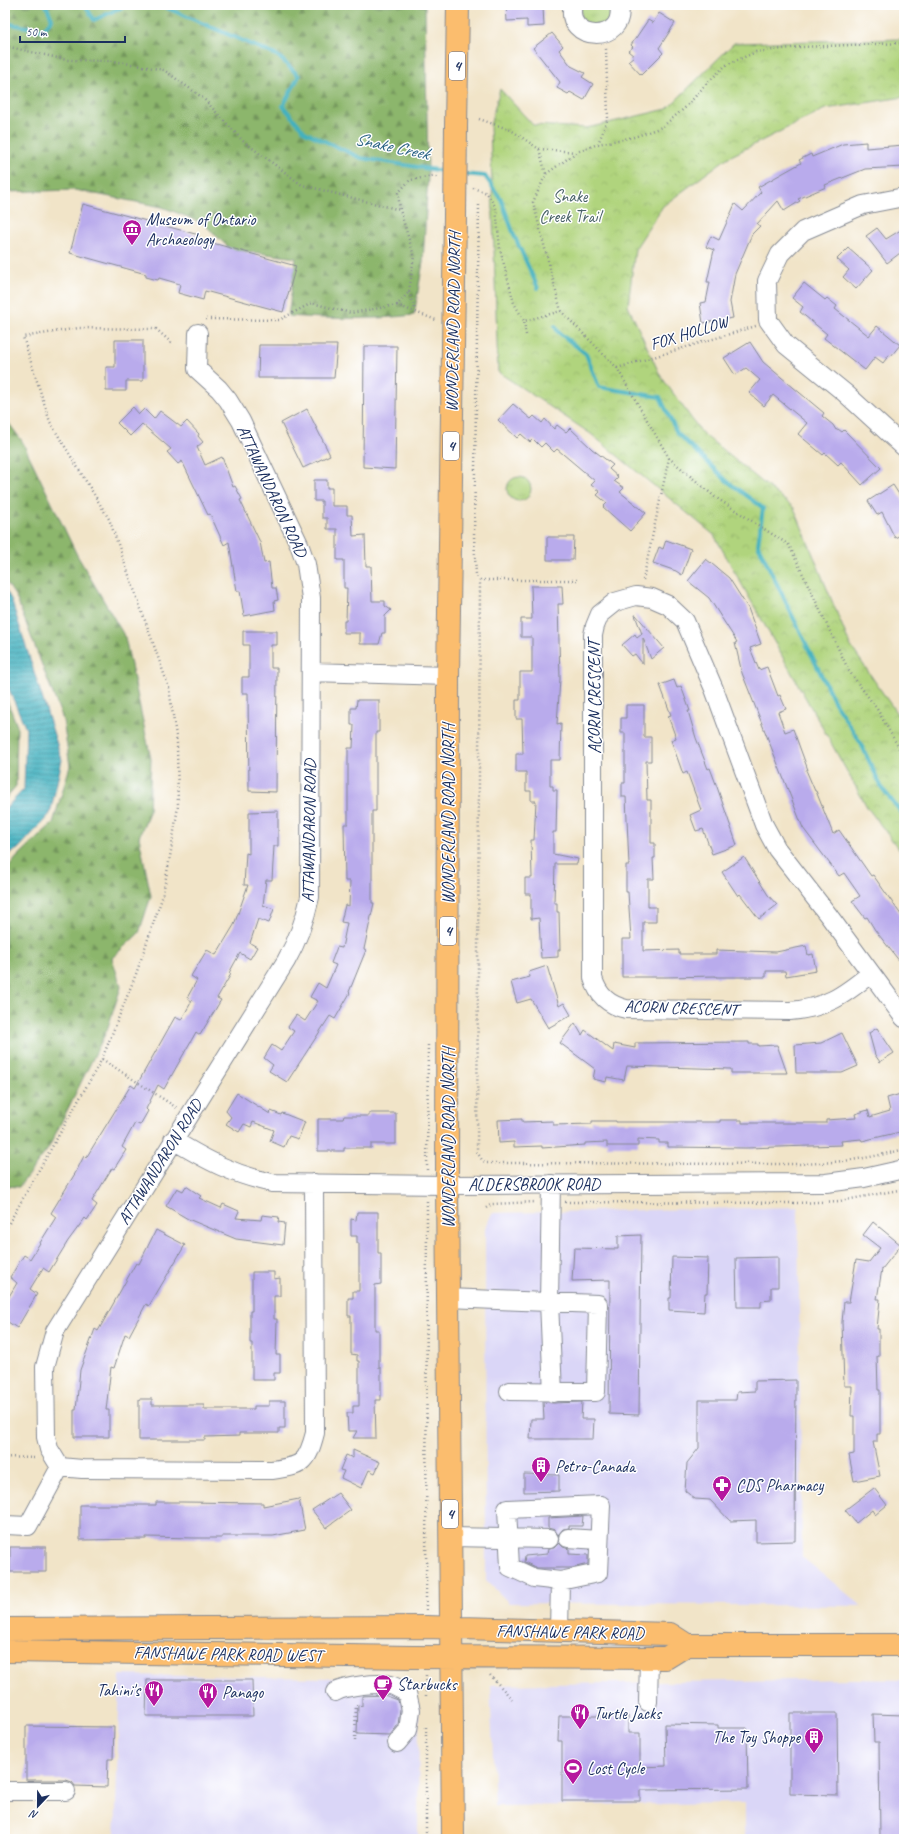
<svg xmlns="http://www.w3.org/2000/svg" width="909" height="1844" viewBox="0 0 909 1844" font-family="Caveat,sans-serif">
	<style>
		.built { fill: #dad6f7 }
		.grass { fill: url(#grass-tufts); stroke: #66826e }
		.forest { fill: url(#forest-firs); stroke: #547265 }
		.park { fill: url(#park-crowns); stroke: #66826e }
		.water { fill: url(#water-rules); stroke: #2f708e }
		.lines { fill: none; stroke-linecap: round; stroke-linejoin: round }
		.stream { stroke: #43b1bf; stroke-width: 4 }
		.building { fill: #b9abec }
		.minor-casing { stroke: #868a93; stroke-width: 20 }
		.major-casing { stroke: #868a93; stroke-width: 24 }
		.path { stroke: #868a93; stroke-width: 2.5; stroke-dasharray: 1 3; stroke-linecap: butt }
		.minor { stroke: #fff; stroke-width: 18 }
		.major { stroke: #fbbd6e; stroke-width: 22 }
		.major-bridge-casing { stroke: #868a93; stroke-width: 24; stroke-linecap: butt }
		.major-bridge { stroke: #fbbd6e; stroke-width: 22 }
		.labels { text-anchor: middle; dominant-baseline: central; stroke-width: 3; stroke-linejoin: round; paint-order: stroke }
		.shield { fill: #fff; stroke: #5f6d8e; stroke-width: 1 }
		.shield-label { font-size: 16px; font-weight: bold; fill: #1b2f5e }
		.park-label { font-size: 17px; fill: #486167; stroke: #fff }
		.poi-label { font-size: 17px; fill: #1b2f5e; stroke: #fff; text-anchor: start }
		.street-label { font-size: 17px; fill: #1b2f5e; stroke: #fff }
		.water-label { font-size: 18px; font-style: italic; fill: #2b6385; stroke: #fff }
	</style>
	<defs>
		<pattern id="grass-tufts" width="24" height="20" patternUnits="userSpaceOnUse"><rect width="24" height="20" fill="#b0d47d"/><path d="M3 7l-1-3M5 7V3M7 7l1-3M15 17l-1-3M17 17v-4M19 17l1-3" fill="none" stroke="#97b66e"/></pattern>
		<pattern id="forest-firs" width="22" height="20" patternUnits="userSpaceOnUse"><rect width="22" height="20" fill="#8cb66c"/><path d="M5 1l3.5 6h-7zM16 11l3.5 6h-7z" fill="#72945c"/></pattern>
		<pattern id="park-crowns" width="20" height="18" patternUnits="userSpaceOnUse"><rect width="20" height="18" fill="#b0d47d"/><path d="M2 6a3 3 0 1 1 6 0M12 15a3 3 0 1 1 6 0" fill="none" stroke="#97b66e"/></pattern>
		<pattern id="water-rules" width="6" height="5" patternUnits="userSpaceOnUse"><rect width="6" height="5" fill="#43b1bf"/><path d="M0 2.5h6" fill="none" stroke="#37909e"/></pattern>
	</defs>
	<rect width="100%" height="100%" fill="#fff"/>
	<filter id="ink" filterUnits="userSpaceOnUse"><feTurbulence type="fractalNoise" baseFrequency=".025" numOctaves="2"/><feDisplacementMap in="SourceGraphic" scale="8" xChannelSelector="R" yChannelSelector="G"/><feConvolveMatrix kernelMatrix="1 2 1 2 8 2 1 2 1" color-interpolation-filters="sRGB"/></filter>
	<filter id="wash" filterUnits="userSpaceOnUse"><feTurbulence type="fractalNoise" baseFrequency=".012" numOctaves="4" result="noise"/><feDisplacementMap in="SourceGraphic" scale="16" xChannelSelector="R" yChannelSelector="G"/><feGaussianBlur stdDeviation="0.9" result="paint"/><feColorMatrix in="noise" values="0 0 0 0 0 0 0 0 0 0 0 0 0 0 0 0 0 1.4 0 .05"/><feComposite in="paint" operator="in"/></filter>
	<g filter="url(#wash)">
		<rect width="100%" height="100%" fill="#f1e4c8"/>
		<path class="built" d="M798 1207 802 1557 862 1606 509 1603 486 1580 485 1229 492 1213Z
			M120 1675 399 1679 419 1701 418 1839H115Z
			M853 1679 904 1680V1839H745V1803L495 1806 490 1685Z"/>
		<path class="grass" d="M581 5H611L609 22 593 28 581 18Z
			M507 489a12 12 0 1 1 24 0a12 12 0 1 1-24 0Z"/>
		<path class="forest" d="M5 5H425L428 176 423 262 414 315C372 320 331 319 288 316L296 258 230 249 203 223 162 207 75 190 5 192Z
			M5 418 22 441 77 555 125 637 151 759 149 812 139 837 151 896 139 933 112 958 121 987 107 1030 48 1149 19 1187 5 1186V872L17 857 53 823 70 766 63 720 16 597 5 580Z
			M5 695 17 726 16 786 5 799Z"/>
		<path class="park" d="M904 39V97L825 109 727 158 663 206 635 249 628 306 660 375 702 433 794 508 850 645 904 724V856L867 807 714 535 591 434 498 372 490 125 500 89 533 125 587 128 667 109 734 43Z"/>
		<path class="water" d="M5 589 11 599 62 760 50 814 18 849 5 856V809L24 789 26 729 5 680Z"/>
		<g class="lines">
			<path class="stream" d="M85 5 94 20 127 5
				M160 5 278 56 299 76 283 106 305 132 361 158 449 172
				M5 23 43 30 52 19 46 5
				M462 174 485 176 501 199 514 235 538 288
				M555 326 558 332 586 354 599 387 660 397 677 433 727 481 763 508 758 545 835 703 860 742 882 788 904 816"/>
		</g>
		<g id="blocks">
			<path class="building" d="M506 5H532V7H543L544 26 527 27V20L507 21Z
				M659 13 675 23 659 48 663 53 641 75 628 61 634 56 628 51 633 47 631 45 648 20 653 23Z
				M552 33 563 46 559 50 571 66 585 73 582 77 593 84 584 100 570 92 568 94 557 88 560 82 533 48Z
				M866 142V148L904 145V167L865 169 825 185 826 187 798 199 800 201 784 211 778 201 757 224 760 226 752 234 735 274 730 302 733 318 703 323 700 303 706 302 710 282H707L714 250 706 247 711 236 719 240 735 204 743 211 761 192 758 187 801 163 799 160 811 154 812 157 843 144Z
				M83 204 199 235 198 239 296 266 283 312 205 291 203 300 178 293 180 284 159 278 158 280 146 277V274L70 253Z
				M877 228 886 239 904 228V250L887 263 866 236Z
				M848 248 873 270 856 289 843 277 849 270 837 259Z
				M804 283 825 300 827 298 837 306 835 309 869 336 877 326 900 345 891 356 889 355 883 363 875 357 865 370 824 338 827 334 800 312 803 307 792 298Z
				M115 340H143V381H126V391H106V367H115Z
				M750 342 763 362 824 413 822 416 833 425 836 430 838 429 842 432 844 430 881 468 862 485 841 462 838 465 825 453 823 455 798 434 807 423 773 395 764 406 749 393 760 380 746 368 735 375 724 358Z
				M259 345H337L334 378H258Z
				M364 346H397L395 469 363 467Z
				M513 404 531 419 534 416 542 423 545 419 554 429 557 425 566 432 570 428 592 449 613 465 609 469 618 477 614 481 624 488 620 492 646 513 630 531 603 507 607 503 597 495 600 492 591 485 595 481 557 449 554 452 545 443 541 447 533 439 530 442 521 434 517 438 498 420Z
				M133 407 139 414 144 409 154 419 160 411 181 427 187 421 199 434 198 436 203 442 197 447 205 465 222 457 233 487 235 486 242 499 240 500 260 542 264 563 269 562 272 588H276L278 600 274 601 275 610 244 616 240 591H237L229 542 224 545 210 514 208 515 194 486 182 461 178 464 167 452 171 449 142 424 130 436 117 423Z
				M307 409 330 455 303 468 281 423Z
				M314 480H327V488H332V506H347V515H352L353 536 365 535 366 566H371L372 601H385V606L391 610 385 616V633H382L379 644H360V633H344V621H346L347 588H344V560H337V529H327V518H322V501H314Z
				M893 485 904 502V533L895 538 882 512 877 515 868 501Z
				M547 537H574L573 560H547Z
				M666 540 691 549 682 575 676 571 653 563 659 547 663 549Z
				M706 559 729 578 748 608 761 644 750 648 759 670 767 667 778 696 780 695 786 709 778 712 785 732 793 729 808 770H806L815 791H816L833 834 839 830 871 876 873 875 904 919V967L875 930 867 917 865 918 852 901 860 896 844 873 839 876 803 828 742 673 735 643 737 642 709 598 688 581Z
				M531 586H562L563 604H558L560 679 557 724 561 723 560 760H550V786H553V790H557L556 832H553V854L578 859 577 864H555L554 903H557V912H559L560 950H558V957L541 958 539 918 531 919V894H525V878H532L531 840H534L536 801H531V791H526V772H516V754H523L522 719H516V700H520V672H532V637H521V619H532Z
				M635 615H636L664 648 651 659 643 638V664L635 654 632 656 622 645 635 634 637 638 642 634Z
				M243 631H277V645H271V668H277L276 792 249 791 248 693H242V677H249V645H243Z
				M674 680 677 688 681 686 690 711H688L696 738 708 769 710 768 716 784 737 845 712 854 703 829 696 831 690 815 701 810 687 772 683 774 671 740 676 738 668 716 671 715 660 685Z
				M357 700H379V732H376V811H372V903H374L364 949 366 950 349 992 350 993 335 1019 330 1016 287 1082 269 1071 273 1065 264 1058 272 1045 281 1051 294 1031 288 1027 296 1015 305 1021 318 1001 310 997 318 983 326 988 336 965 331 963 337 947 342 948 347 923 341 922 345 905 349 906 350 881H345L344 824H348V748H353L354 725H351V708H356Z
				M626 705H644V737H651V761H646L647 800H651V843H655V858H653L654 879H648V907H656V922H643V951L679 950V954H716V950L776 952 806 946 808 955 813 954 816 971 786 976 785 971H766V977H716V976L666 977H622V939H631L628 892H626V865H629L626 797H622V783H625V733H621V718H626Z
				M278 811V846H274L272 880H266L263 905 274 909 269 923 258 919 250 943 257 947 250 959 240 953 229 973 231 974 217 998 221 1000 200 1035 196 1032 164 1089 158 1085 146 1109 148 1111 140 1125 135 1123 122 1147 126 1150 114 1169 112 1168 92 1201 97 1205 87 1220 85 1218 68 1241 49 1272 43 1268 30 1289 37 1294 17 1328 5 1320V1303L17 1283 10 1277 24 1255 30 1259 56 1217 51 1213 76 1172 84 1156 86 1158 131 1085 135 1088 175 1017 181 1020 192 1001 187 998 197 980 191 976 207 950 216 955 234 925 248 885H244L246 853 249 854V812Z
				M744 857 768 895 777 905 759 919 740 894 738 896 722 872Z
				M547 966 559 1006 564 1003 571 1015 548 1028 531 999 517 1003 511 982 530 977 529 972Z
				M575 1023 582 1035 585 1030 613 1051 614 1044 635 1048V1043L749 1042V1044H758V1046L777 1045 787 1073H731V1069L627 1066 624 1080 607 1077 606 1082 593 1079 595 1069 560 1043Z
				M877 1028 894 1053 880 1062 875 1055 869 1033Z
				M842 1033 858 1066 842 1073H796L795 1045 821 1043Z
				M237 1093 270 1114 271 1111 281 1115 282 1113 305 1122 298 1139 289 1136 284 1147 270 1141 274 1130 253 1122 251 1127 244 1124 239 1132 226 1124 231 1117 226 1111Z
				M904 1093V1131L862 1141 861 1139 841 1141 842 1145 746 1148 668 1147V1143H659V1140L638 1139V1146H607V1142L585 1143V1145L542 1148V1146L514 1147V1142L499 1143 498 1120 522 1119V1122L553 1121V1125L592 1124V1121H616V1122H720V1120H742V1123H826V1120L856 1118 855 1114 868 1110 870 1117 890 1111 887 1098Z
				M369 1113H396V1144H371V1148H344V1151H318V1119H343L344 1116H369Z
				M186 1186 201 1196 199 1198 221 1208 223 1204 239 1211 236 1218 261 1220 262 1215 279 1217 278 1222 285 1223 283 1245 236 1239 188 1219 166 1206 177 1188 183 1191Z
				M357 1212H378V1253H381V1284L375 1285V1330H379V1368H381V1400H375L376 1438H353L357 1431H348L347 1413H353V1406H359V1361H357V1355L351 1354V1316H348V1298H353V1291H359V1243H357V1236H351V1219L356 1220Z
				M873 1222 901 1245 882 1269 877 1299H880L877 1329H879V1356H877L878 1390H880V1434H877V1442H873L880 1476 854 1481 849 1455 854 1454V1416H851L852 1386H844L842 1322 844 1302H849L856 1260 869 1262 880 1248 863 1235Z
				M156 1230 185 1245 149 1306 146 1304 129 1336 125 1334 114 1368 111 1367 106 1410H109V1437H74V1410H76L80 1370 95 1329 98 1331 136 1263 139 1264Z
				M641 1235 639 1415 609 1414 610 1280 572 1281 574 1248 618 1249V1236Z
				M672 1257 708 1258 707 1293H705L704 1312 669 1310V1298H671Z
				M778 1257V1287H771V1300L761 1301V1307H737L736 1258Z
				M252 1272H274V1279L280 1278V1296H274V1319H277L276 1355H280V1373H274V1380H252V1343H250V1311H252Z
				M796 1380 795 1541 756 1542V1520L730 1521 710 1500 695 1499 685 1491 687 1463 699 1448V1400H736L737 1392 755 1391V1381Z
				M139 1399H152V1405H204V1409H254V1406H269V1401H285V1428H279V1433H239V1436L205 1437V1440H139Z
				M543 1402 553 1403 582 1402 581 1419H594L593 1439H530L531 1419H544Z
				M353 1450 380 1462 375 1473 369 1470 361 1488 341 1478 344 1471 340 1470 346 1455 353 1458Z
				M524 1474 559 1475V1491L524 1492Z
				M874 1488 887 1505 875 1515 872 1510 856 1523 845 1510Z
				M338 1493 351 1510 326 1528 312 1510Z
				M299 1499 305 1530 273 1536H222V1538H195L146 1537V1539L80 1540V1505H156V1502H183L263 1503V1506Z
				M583 1516 582 1526H569V1528L563 1529 558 1535 555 1530 548 1528V1518Z
				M559 1543 563 1547 569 1549V1554L588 1555V1564L572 1568H537L524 1562 525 1556 547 1554 548 1549 554 1548Z
				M10 1547H46V1572H10Z
				M147 1680H252L253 1716H146Z
				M384 1695 398 1700 400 1710 398 1725 390 1735 357 1734 358 1705 362 1706V1696Z
				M790 1713H837L838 1795 790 1794Z
				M873 1714 904 1715V1839H880L879 1742H874Z
				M559 1716H628V1733H640V1767L666 1766 665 1724 718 1725V1728H747L748 1789 640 1790V1801H562V1741H558Z
				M26 1726 114 1727 113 1759H108L107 1787 75 1786 72 1782 66 1780H26Z"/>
		</g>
	</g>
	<g filter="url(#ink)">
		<use href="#blocks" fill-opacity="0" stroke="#868a93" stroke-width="1"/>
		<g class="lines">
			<g class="minor-casing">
				<path id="minor" d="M573 5C563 42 627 45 619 5
					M904 197 863 205 803 231 780 254 767 281 768 320 786 345 845 393 904 447
					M198 333 197 369 219 389 228 400 241 421 299 544 306 564 311 598 310 897C305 920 298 940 286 961L55 1331 45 1367 46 1437 49 1449 60 1467 82 1469 272 1470C302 1466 307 1464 315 1433L314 1183
					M311 672 448 676
					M870 974C843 996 826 1008 790 1011L626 1009C609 1005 598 996 593 978V635L595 626 600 614 615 602 636 596 652 598 668 605 685 621 714 689 764 825 777 849 829 916 904 1018
					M173 1140C208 1161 232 1174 272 1183L447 1185 826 1183 864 1178 904 1169
					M551 1184 549 1302 553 1393
					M448 1298 598 1304 596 1392 509 1391
					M5 1525 28 1526 60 1467
					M451 1537 549 1539
					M568 1538 599 1540
					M559 1631 560 1581 598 1573 601 1505 507 1509 510 1567 534 1578 560 1581
					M335 1692C346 1686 378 1682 390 1685 396 1686 402 1691 407 1693L411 1710 408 1730 397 1743
					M648 1702 649 1658
					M5 1791H66"/>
			</g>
			<g class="major-casing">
				<path id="major" d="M456 127 458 5
					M5 1629 426 1627 670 1634 687 1645
					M5 1651 412 1657 666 1658 687 1645H904
					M453 1839 447 1185 448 676 455 216"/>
			</g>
			<path class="path" d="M904 43 801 47 756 52 726 65 705 85 686 107 662 127 634 137 598 144 577 152 546 174 533 202 561 311 617 368 669 458 715 497 789 545 849 671 877 709 904 757
				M5 46 67 60 114 61 164 70 203 98 243 141 302 185 400 210
				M479 119 511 130 539 149 546 174
				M598 144 608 118 606 48
				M539 149 576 152
				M473 188 487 193 496 208 500 249 514 303 524 321
				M479 205 474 536 476 575 480 580 477 1152 482 1160 486 1163 798 1164C835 1163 869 1159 904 1149
				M409 292 415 310
				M397 305 436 320
				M206 319 279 320 312 303 351 313 397 305 409 292 414 256 400 210 398 193 410 180 433 176 439 178
				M526 335 524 321 561 311
				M617 368 756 326
				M480 580H580
				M643 580 669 458
				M102 1059 177 1108
				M427 1170 428 1043
				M565 1202 798 1203 840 1201 904 1189
				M486 1208 492 1204 536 1202
				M5 1230 102 1059 136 974 162 898 170 857 178 806 177 743 169 688 109 519 50 422 23 337 79 328 156 329 173 344
				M5 1457 36 1458
				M426 1610 427 1201
				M426 1675V1698
				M490 1675 512 1699
				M426 1727V1839
				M355 1741 356 1701"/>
			<use href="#minor" class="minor"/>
			<use href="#major" class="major"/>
			<g class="major-bridge-casing">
				<path id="major-bridge" d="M455 216 456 127"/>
			</g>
			<use href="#major-bridge" class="major-bridge"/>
		</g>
	</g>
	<defs>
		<g id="museum-pin" transform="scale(1)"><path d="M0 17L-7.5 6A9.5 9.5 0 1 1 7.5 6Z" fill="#b5179e" stroke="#fff"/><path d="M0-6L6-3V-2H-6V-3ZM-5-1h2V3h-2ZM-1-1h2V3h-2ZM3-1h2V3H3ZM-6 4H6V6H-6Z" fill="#fff"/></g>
		<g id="building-pin" transform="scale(1)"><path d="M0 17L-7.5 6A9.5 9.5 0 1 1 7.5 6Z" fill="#b5179e" stroke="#fff"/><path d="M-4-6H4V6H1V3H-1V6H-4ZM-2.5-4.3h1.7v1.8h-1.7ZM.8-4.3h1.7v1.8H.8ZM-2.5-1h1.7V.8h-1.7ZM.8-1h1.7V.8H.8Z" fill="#fff"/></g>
		<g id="pharmacy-pin" transform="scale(1)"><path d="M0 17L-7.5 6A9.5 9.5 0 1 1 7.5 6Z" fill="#b5179e" stroke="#fff"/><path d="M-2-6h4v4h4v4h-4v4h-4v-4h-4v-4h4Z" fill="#fff"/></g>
		<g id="cafe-pin" transform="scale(1)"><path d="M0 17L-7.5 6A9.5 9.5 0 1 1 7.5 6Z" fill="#b5179e" stroke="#fff"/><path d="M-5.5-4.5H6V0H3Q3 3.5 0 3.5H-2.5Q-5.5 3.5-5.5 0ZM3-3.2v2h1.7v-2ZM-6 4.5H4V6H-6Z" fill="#fff"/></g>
		<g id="restaurant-pin" transform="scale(1)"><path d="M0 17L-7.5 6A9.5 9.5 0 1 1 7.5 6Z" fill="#b5179e" stroke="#fff"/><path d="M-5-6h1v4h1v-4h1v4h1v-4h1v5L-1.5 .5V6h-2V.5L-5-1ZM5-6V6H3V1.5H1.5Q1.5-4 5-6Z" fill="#fff"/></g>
		<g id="stadium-pin" transform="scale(1)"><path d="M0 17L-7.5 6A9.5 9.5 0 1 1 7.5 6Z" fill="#b5179e" stroke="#fff"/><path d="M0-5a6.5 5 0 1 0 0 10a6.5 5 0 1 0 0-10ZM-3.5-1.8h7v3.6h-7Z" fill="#fff"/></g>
	</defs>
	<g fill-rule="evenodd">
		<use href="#museum-pin" x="132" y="229"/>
		<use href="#building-pin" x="541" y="1466"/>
		<use href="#pharmacy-pin" x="722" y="1485"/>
		<use href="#cafe-pin" x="383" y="1684"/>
		<use href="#restaurant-pin" x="154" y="1690"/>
		<use href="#restaurant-pin" x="208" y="1692"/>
		<use href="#restaurant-pin" x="580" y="1713"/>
		<use href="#building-pin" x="814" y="1737"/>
		<use href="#stadium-pin" x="573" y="1768"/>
	</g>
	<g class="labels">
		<g class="shield">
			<rect x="449" y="52" width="16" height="28" rx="3"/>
			<rect x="443" y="432" width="16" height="28" rx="3"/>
			<rect x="440" y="917" width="16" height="28" rx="3"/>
			<rect x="442" y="1500" width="16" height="28" rx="3"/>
		</g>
		<g class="shield-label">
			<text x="457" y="66">4</text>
			<text x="451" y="446">4</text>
			<text x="448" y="931">4</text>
			<text x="450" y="1514">4</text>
		</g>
		<g class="park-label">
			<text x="570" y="196">Snake<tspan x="570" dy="20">Creek Trail</tspan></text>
		</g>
		<g class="poi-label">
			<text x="146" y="219">Museum of Ontario<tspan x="146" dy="20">Archaeology</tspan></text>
			<text x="555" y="1466">Petro-Canada</text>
			<text x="736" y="1485">CDS Pharmacy</text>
			<text x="397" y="1684">Starbucks</text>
			<text x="140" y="1690" text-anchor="end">Tahini's</text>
			<text x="222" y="1692">Panago</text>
			<text x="594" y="1713">Turtle Jacks</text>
			<text x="800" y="1737" text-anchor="end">The Toy Shoppe</text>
			<text x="587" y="1768">Lost Cycle</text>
		</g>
		<g class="street-label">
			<text transform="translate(453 322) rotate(-89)">WONDERLAND ROAD NORTH</text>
			<text transform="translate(689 333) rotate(-17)">FOX HOLLOW</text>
			<text transform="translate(272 491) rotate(65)">ATTAWANDARON ROAD</text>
			<text transform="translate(594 697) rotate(-90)">ACORN CRESCENT</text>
			<text transform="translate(448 814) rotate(-90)">WONDERLAND ROAD NORTH</text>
			<text transform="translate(309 831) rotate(-89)">ATTAWANDARON ROAD</text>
			<text transform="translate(681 1008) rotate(2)">ACORN CRESCENT</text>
			<text transform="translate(448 1138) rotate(-90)">WONDERLAND ROAD NORTH</text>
			<text transform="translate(160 1162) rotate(-58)">ATTAWANDARON ROAD</text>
			<text x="534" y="1184">ALDERSBROOK ROAD</text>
			<text transform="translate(570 1632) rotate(1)">FANSHAWE PARK ROAD</text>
			<text transform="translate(228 1654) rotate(1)">FANSHAWE PARK ROAD WEST</text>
		</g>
		<g class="water-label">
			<text transform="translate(392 146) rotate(12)">Snake Creek</text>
		</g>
	</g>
	<rect width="909" height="1844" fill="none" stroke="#fff" stroke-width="20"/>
	<g transform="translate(38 1806) rotate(202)" stroke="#ffffff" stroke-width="3" paint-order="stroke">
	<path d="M0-3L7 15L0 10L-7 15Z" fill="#1b2f5e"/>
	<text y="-6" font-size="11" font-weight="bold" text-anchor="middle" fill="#1b2f5e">N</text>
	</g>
	<path d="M20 36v6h105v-6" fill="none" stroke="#1b2f5e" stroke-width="2"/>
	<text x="26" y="36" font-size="12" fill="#1b2f5e" stroke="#ffffff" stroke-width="3" paint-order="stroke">50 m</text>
</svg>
